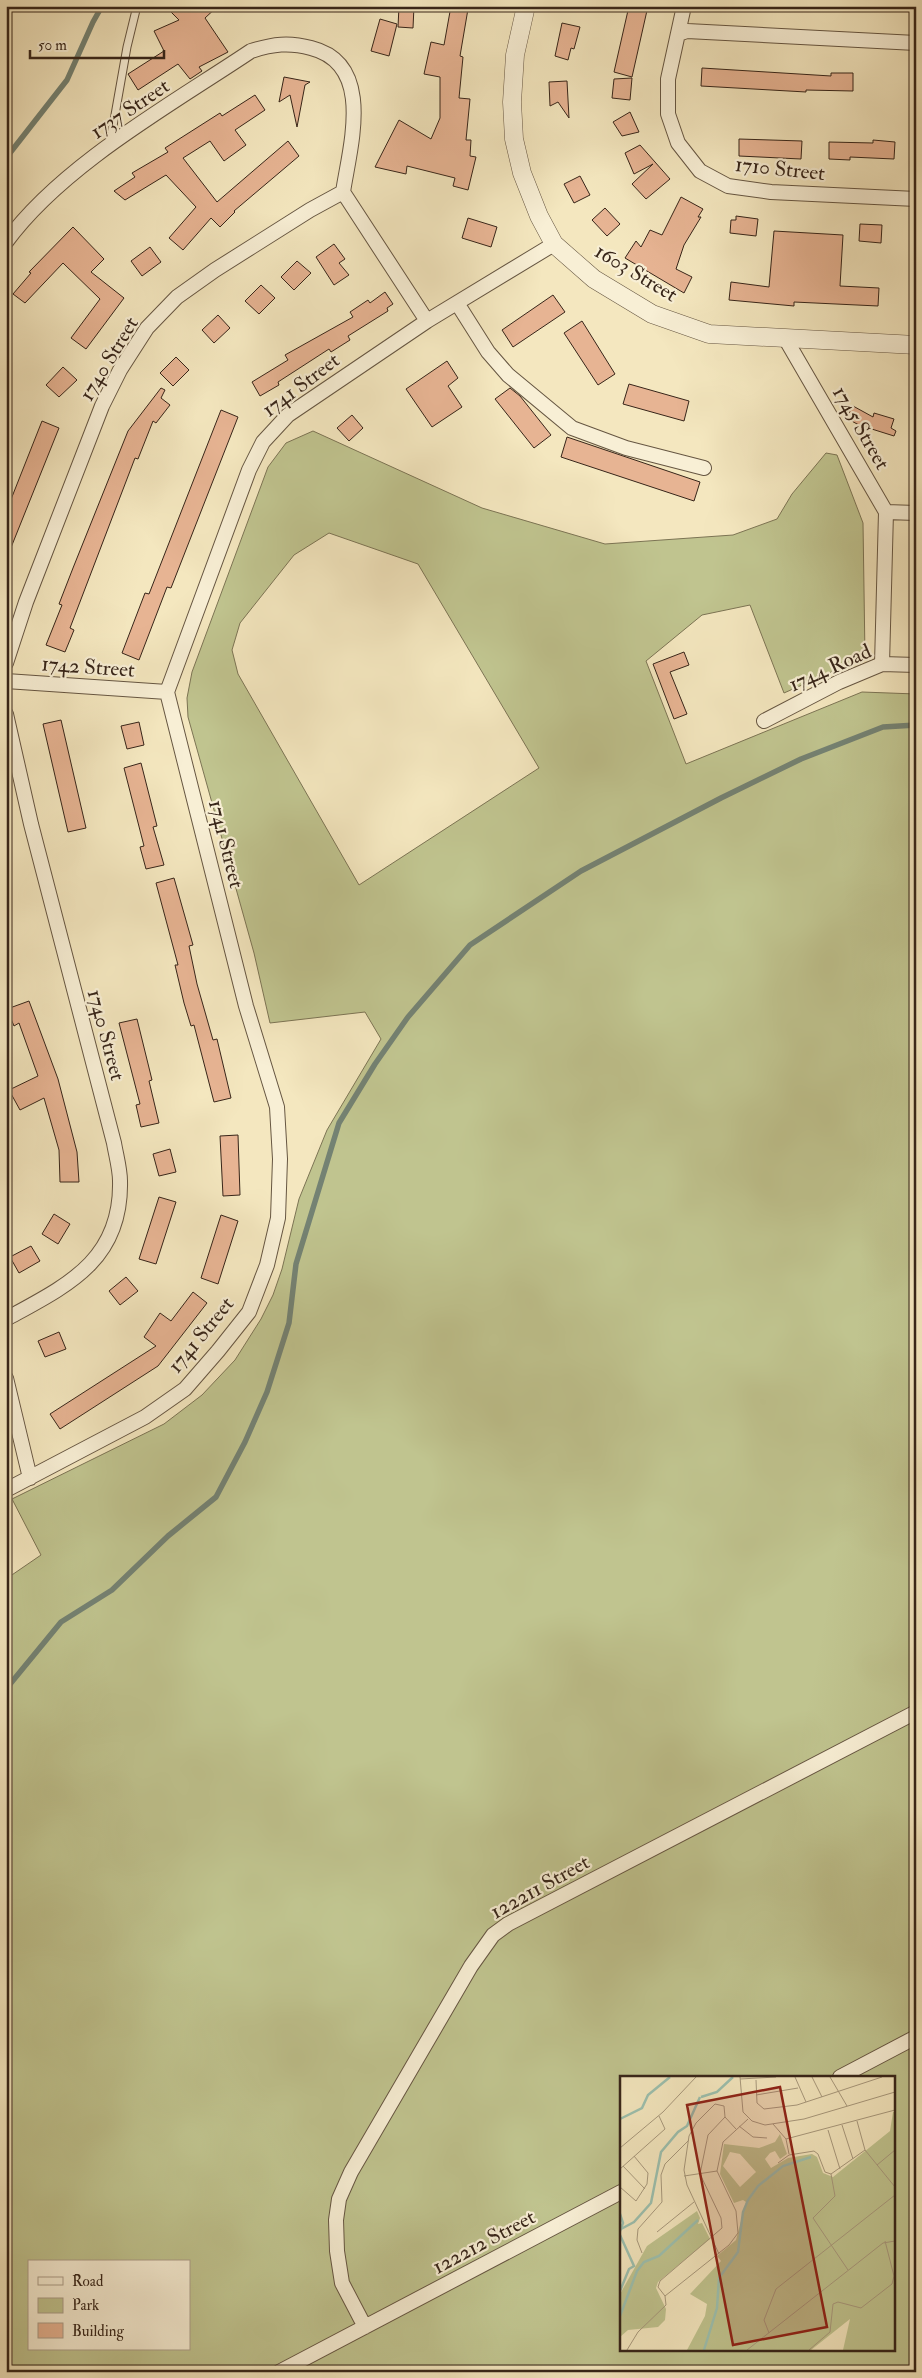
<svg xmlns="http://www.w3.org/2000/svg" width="922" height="2378" viewBox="0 0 922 2378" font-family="'IM FELL Double Pica',serif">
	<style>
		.green { fill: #c0c48f; stroke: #7c7454; fill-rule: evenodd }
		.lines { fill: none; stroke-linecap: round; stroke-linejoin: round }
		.stream { stroke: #748273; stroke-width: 5.5 }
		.building { fill: #e7b493; stroke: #372519 }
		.service-casing { stroke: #665642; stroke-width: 9 }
		.minor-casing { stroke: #665642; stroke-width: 16 }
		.tertiary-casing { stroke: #665642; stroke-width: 19 }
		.service { stroke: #f8efd5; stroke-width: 7 }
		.minor { stroke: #f8efd5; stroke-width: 14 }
		.tertiary { stroke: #f8efd5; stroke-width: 18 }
		.labels { text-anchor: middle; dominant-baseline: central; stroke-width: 4.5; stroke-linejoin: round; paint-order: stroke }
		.street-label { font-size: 21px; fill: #372519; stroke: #f8efd5 }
		.inset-river { fill: none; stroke: #9cc0af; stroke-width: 2.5 }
		.inset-road { fill: none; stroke: #a8997d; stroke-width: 1 }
		.view { fill: #8f2418; fill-opacity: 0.15; stroke: #8f2418; stroke-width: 2.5 }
		.inset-edge { fill: none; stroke: #372519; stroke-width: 2.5 }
	</style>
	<rect width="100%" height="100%" fill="#f4e7bf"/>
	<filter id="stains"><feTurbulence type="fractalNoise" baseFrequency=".004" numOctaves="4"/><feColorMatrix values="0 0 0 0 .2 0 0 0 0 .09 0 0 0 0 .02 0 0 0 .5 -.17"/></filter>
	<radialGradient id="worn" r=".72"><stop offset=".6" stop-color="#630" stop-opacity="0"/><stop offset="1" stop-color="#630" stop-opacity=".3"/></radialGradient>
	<path class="green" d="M313 431 482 508 605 544 733 535 777 519 792 494 826 453 837 455 863 523 865 657 784 693 750 605 702 615 646 661 686 764 862 692 916 694V2372H6V1579L41 1555 12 1499 164 1424 202 1395 235 1360 261 1319 273 1295 282 1269 299 1199 327 1130 381 1039 365 1012 270 1023 254 953 188 717 187 698 192 672 268 467 286 443ZM329 533 418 564 539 768 359 885 238 674 232 650 240 623 294 555ZM621 2077H893V2349H621ZM29 2262H189V2349H29Z"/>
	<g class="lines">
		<path class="stream" d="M6 158 67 80 93 22 102 6
			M6 1689 61 1622 112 1590 168 1536 216 1497 245 1442 267 1392 289 1323 296 1264 339 1123 375 1064 408 1017 470 945 581 871 721 798 801 759 883 727 916 725"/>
	</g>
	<path class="building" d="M165 6H218L205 18 228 52 199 67 202 71 190 79 178 64 138 90 128 74 164 51 154 31 179 20Z
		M399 6H414L413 28 398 27Z
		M451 6 468 9 460 56 463 57 459 98 470 99 466 140H471L470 156 476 157 468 190 453 186 455 178 407 166 406 174 375 167 399 120 431 139 440 118V77L424 74 431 42 444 45Z
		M629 6H648L632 77 614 72Z
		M380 19 397 24 389 56 371 51Z
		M562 23 580 27 574 49 571 48 568 60 555 56Z
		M702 68 831 76V73H853V91L806 90V92L701 86Z
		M284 77 310 82 305 85 297 127 290 95 279 102Z
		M632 78 630 100 612 98 614 79Z
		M567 81 569 118 558 102 550 106 549 82Z
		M255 95 265 110 235 130 246 145 224 161 210 141 183 158 217 202 288 141 299 156 234 211 235 212 220 227 211 218 183 250 169 238 196 207 166 175 125 200 114 191 135 177 132 173 168 152 165 148 220 113 222 116Z
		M630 112 639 132 622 136 613 122Z
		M739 139 802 141 801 159 739 156Z
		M873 140 895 142 894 159 850 157V160L829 159V142L873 143Z
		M640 145 670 179 646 199 632 184 653 164 634 174 625 153Z
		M580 176 590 195 574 203 564 184Z
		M681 197 703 209 698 217H701L684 245 676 269 692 277 684 293 625 258 636 241 641 247 650 230 662 235Z
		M605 208 620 224 607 236 592 220Z
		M736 216 758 219 756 236 730 233 731 220H736Z
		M468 218 497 227 491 247 462 238Z
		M860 224 882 225 881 243 859 241Z
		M73 227 104 259 91 272 124 298 86 349 71 338 100 299 63 263 25 303 13 294 31 273 29 272Z
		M774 231 843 235 840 286 879 288 878 306 794 302V306L729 300 731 282 769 287Z
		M334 244 345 259 339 263 349 275 334 285 316 257Z
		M150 247 161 262 142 276 131 261Z
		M297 261 311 273 294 290 281 277Z
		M261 285 275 298 259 314 245 301Z
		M385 292 393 304 387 308 388 311 348 336 350 340 331 352 329 349 278 382 279 385 260 396 252 382 288 360 285 355 353 317 350 312 368 300 370 303Z
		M553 295 565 312 513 347 502 330Z
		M218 315 230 328 214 343 202 330Z
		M582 321 615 374 598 385 564 333Z
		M176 357 189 370 173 386 160 373Z
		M447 361 458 378 448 386 462 407 432 427 406 389Z
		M63 367 77 380 59 397 46 385Z
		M629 384 689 401 684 421 623 404Z
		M161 388 165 390 161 398 170 405 156 423 153 421 138 459 135 458 70 628 74 630 65 652 46 645 62 605 59 604 73 568 128 431Z
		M510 388 520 396 551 435 534 448 495 399Z
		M853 406 873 417 874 413 894 419 891 428 896 431 894 436 859 425 846 418Z
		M221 410 238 417 171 588 167 587 139 660 122 653 145 593 149 594Z
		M352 415 363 428 349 441 337 428Z
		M42 421 59 428 6 560V512Z
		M567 437 700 482 694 501 561 457Z
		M684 652 689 665 670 672 687 714 674 719 653 664Z
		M61 720 86 828 68 832 43 724Z
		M139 722 144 745 127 749 121 726Z
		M141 763 157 826 153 827 164 865 146 869 140 847 144 846 124 768Z
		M174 878 193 945 189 946 197 984 213 1040 217 1039 231 1098 214 1102 194 1025 191 1026 184 1003 175 965H178L156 883Z
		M29 1001 58 1079 77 1152 79 1182H60L59 1150 44 1098 20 1110 9 1090 38 1076 19 1023 14 1026 7 1009Z
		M137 1019 152 1080 149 1081 159 1123 141 1127 136 1105 140 1104 119 1023Z
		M238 1135 240 1195 223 1196 220 1136Z
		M170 1149 176 1172 159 1176 153 1154Z
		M159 1197 176 1202 156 1264 139 1259Z
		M54 1214 70 1224 58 1244 42 1234Z
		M221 1215 238 1221 218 1284 201 1278Z
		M31 1246 40 1261 19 1273 10 1257Z
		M126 1277 138 1291 120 1305 109 1291Z
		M193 1292 207 1303 158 1366 60 1429 50 1414 156 1346 144 1337 160 1313 171 1321Z
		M59 1332 66 1349 45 1357 38 1341Z"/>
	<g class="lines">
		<g class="service-casing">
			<path id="service" d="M110 143 127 47 137 6"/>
		</g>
		<g class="minor-casing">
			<path id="minor" d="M684 6 668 79V114L678 143 700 171 728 186 771 192 916 199
				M678 34 687 31 916 43
				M343 192 427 321
				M6 242C62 165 172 104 251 51 273 44 289 42 311 48 375 64 350 146 343 192
				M457 303 488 352 508 375 572 428 626 448 704 468
				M785 338 886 512 882 664
				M886 512 916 513
				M6 663 26 602 102 406 120 370 147 328 177 297 215 270 310 210 343 192
				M6 681 167 692
				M6 714 31 824 114 1143C116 1155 120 1169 120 1181 122 1261 66 1286 6 1319
				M764 721 839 682 882 664 916 665
				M6 1378 30 1478
				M6 1490 145 1417 185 1389 218 1351 249 1312 267 1265 278 1218 280 1159 277 1107 246 1006 167 692 249 470 263 442 288 415 427 321 554 244
				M840 2077 916 2037
				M365 2327 342 2283 337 2251 336 2220 339 2199 351 2172 471 1966 493 1935 508 1924 916 1712
				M279 2372 621 2192"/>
		</g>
		<g class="tertiary-casing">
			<path id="tertiary" d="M526 6 515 55 512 102 514 139 522 173 539 216 554 244 594 279 652 314 709 334 916 345"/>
		</g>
		<use href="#service" class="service"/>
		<use href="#minor" class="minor"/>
		<use href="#tertiary" class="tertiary"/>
	</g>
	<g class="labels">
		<g class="street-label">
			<text transform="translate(130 109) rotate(-34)">1737 Street</text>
			<text transform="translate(780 169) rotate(6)">1710 Street</text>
			<text transform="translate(636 273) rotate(31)">1603 Street</text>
			<text transform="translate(109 359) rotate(-59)">1740 Street</text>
			<text transform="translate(301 385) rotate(-37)">1741 Street</text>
			<text transform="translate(861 428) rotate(60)">1745 Street</text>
			<text transform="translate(88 667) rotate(4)">1742 Street</text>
			<text transform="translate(830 668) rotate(-24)">1744 Road</text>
			<text transform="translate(226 844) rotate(76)">1741 Street</text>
			<text transform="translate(106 1035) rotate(75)">1740 Street</text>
			<text transform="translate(201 1335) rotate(-51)">1741 Street</text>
			<text transform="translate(540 1887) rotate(-29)">122211 Street</text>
			<text transform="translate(484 2242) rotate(-28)">122212 Street</text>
		</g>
	</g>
	<g transform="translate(620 2076)">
		<rect width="275" height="275" fill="#f4e7bf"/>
		<path d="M273 36H275V274H223L230 243 191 274H67L85 240 87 228 70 218 101 185 97 180 116 164 126 126 123 124 114 127 100 98 104 68 139 72 155 66 160 58 167 78 160 83 155 75 150 77 145 83 151 92 168 82 192 78 197 81 203 97 213 101 270 55ZM110 76 120 78 136 96 120 111 103 90ZM77 135 80 142 78 148 82 147 90 163 38 206 36 212 46 233 45 244 38 251 8 254 0 261V218L27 170Z" fill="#c0c48f" fill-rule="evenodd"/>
		<path class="inset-river" d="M81 21 97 16 113 1M0 43 22 32 28 19 50 1M0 138 3 147 0 155M1 153 14 146 31 127 41 76 58 56 67 50 80 21M0 159 14 190 9 193 0 215M0 240 17 195 24 186 39 180 78 144M84 274 97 232 99 202 118 176 123 136 128 124 138 110 163 90 191 81"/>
		<path class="inset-road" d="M120 1 123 36 132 45 145 49 184 43 275 16M175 1 186 26M192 1 202 21M210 1 227 30M120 3 156 1M136 4 137 27 144 33 177 29 262 1M136 19 178 12M105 41 116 53M237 45 245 74 275 111M153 48 166 63 169 78M222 49 233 83M119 50 133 61 147 62M208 54 220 93M166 63 275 34M0 72 43 36 76 1M158 87 169 79 194 75 198 78 205 96 211 98 245 74M257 89 275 74M3 90 25 113M0 93 45 53 39 40M211 98 215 120 193 142 228 194M64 100 97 95M0 111 16 125 27 108 28 97 14 80M37 156 74 126M22 177 17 164 18 153 42 126 41 99 45 88 69 64M99 178 67 109 64 94 69 60 76 47 95 28 104 30 105 41M45 220 109 169 118 157 116 135 97 95 103 66 128 43M149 257 144 244 156 213 275 119M7 274 18 256 46 229 45 220 38 211 40 205 102 152 101 142 80 98 88 59 105 41M127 274 263 167 275 165M189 274 210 256 213 228 218 226 241 232 272 208 274 200 265 165"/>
		<path class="view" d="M160 11 207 251 113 269 67 29Z"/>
		<rect width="275" height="275" class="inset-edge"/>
	</g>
	<rect width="922" height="2378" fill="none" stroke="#f4e7bf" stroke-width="25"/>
	<rect x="8" y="8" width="907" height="2363" fill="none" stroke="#372519" stroke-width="2.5"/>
	<rect x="12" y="12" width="897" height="2353" fill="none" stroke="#372519"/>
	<rect x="28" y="2260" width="162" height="90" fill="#f8efd5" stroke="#ab9e8a"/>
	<rect x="38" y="2277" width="25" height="8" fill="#f8efd5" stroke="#ab9e8a"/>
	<text x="72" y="2286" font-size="15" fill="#372519">Road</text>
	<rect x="38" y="2298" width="25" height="15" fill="#c0c48f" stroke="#ab9e8a"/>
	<text x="72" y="2310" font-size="15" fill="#372519">Park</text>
	<rect x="38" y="2323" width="25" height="15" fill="#e7b493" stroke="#ab9e8a"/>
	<text x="72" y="2336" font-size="15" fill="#372519">Building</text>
	<path d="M30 50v8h134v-8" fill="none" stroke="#372519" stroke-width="2.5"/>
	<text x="38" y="50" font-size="15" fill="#372519" stroke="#f8efd5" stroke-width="4" paint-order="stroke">50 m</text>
	<rect width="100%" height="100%" filter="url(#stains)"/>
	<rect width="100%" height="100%" fill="url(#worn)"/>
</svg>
